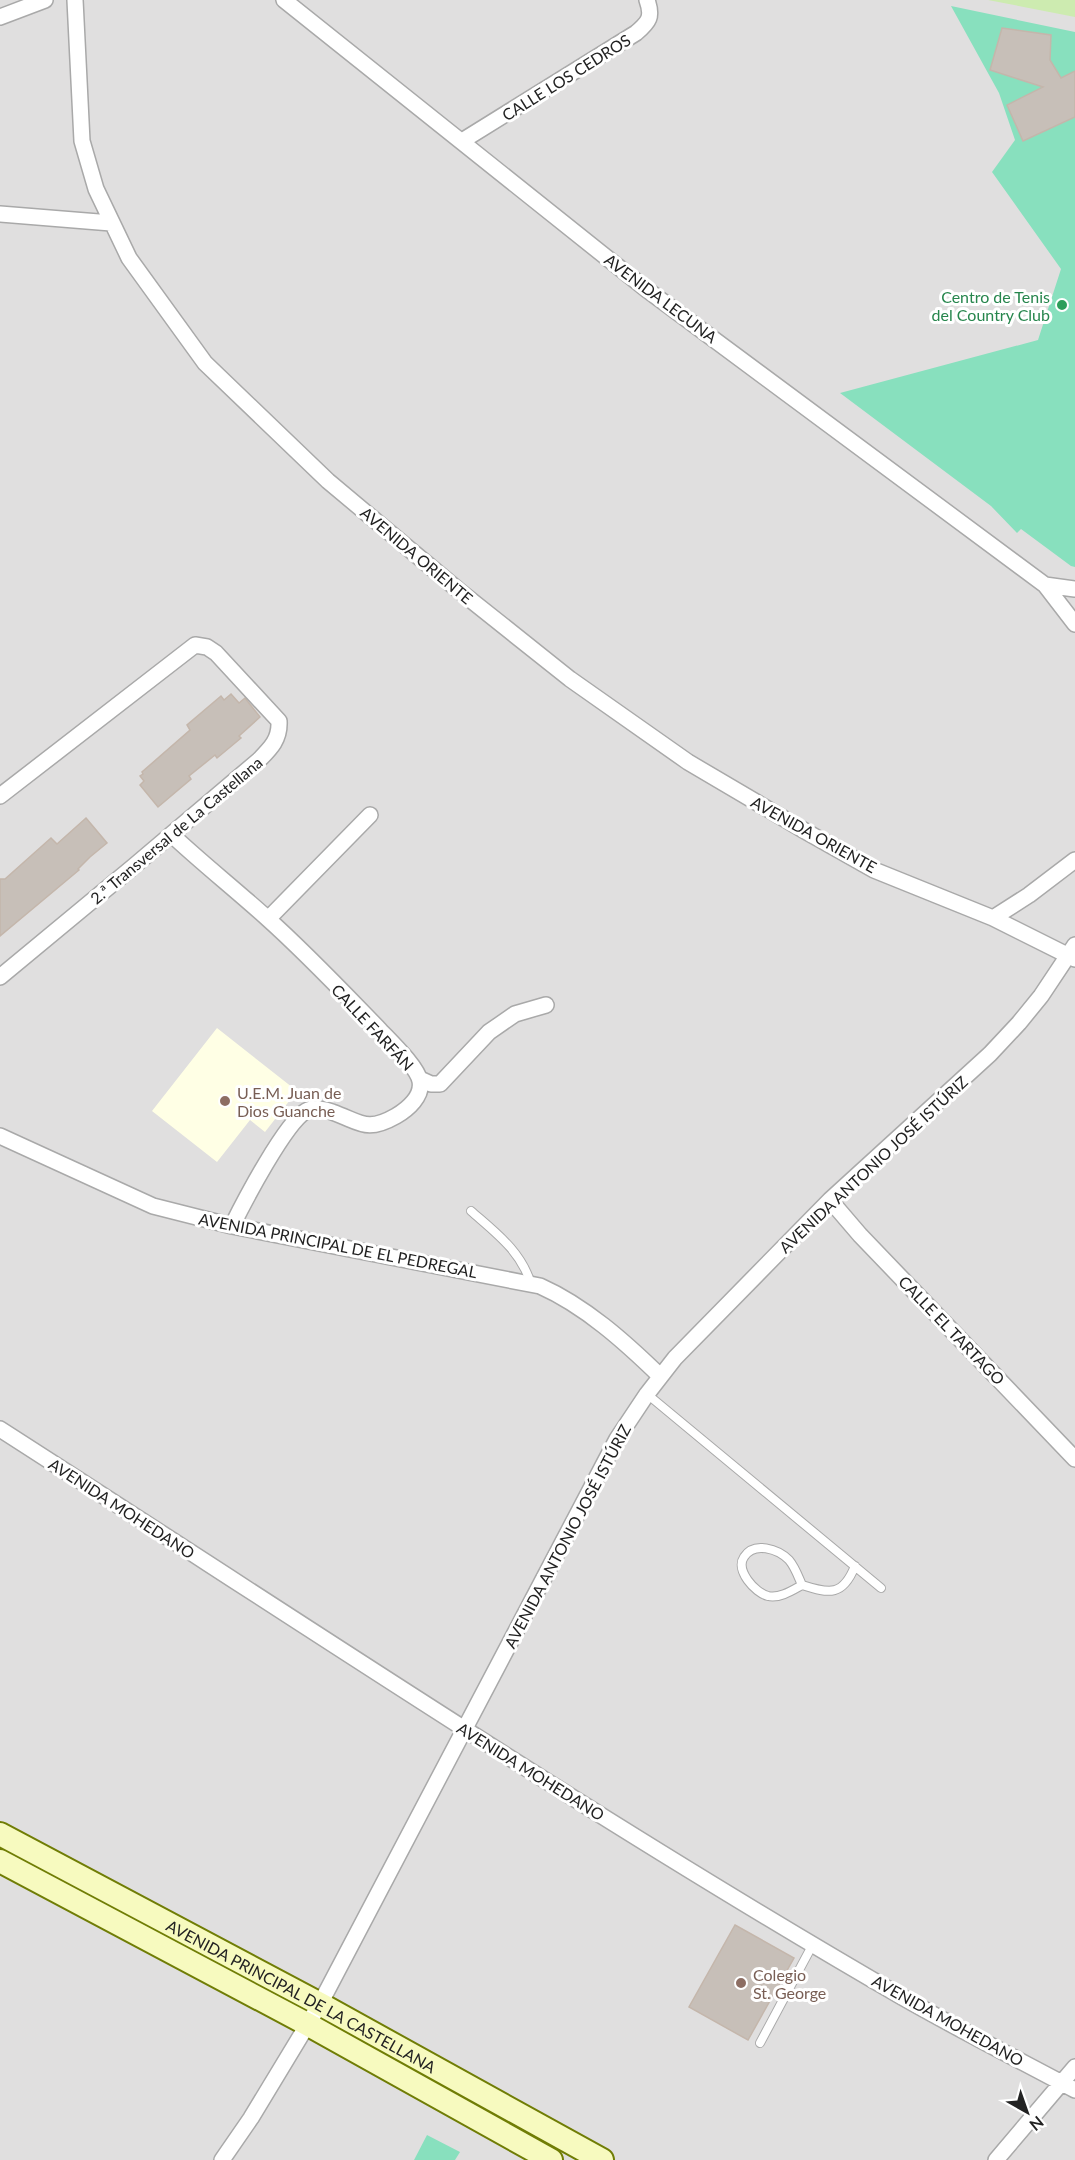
<svg xmlns="http://www.w3.org/2000/svg" width="1075" height="2160" viewBox="0 0 1075 2160" font-family="Lato,sans-serif">
	<style>
		.residential { fill: #e0dfdf }
		.education { fill: #ffffe5 }
		.grass { fill: #cdebb0 }
		.pitch { fill: #88e0be }
		.building { fill: #c7bfb8; stroke: #c4b6ab; stroke-width: 1.5 }
		.lines { fill: none; stroke-linecap: round; stroke-linejoin: round }
		.lane-casing { stroke: #a9a9a9; stroke-width: 10 }
		.street-casing { stroke: #a9a9a9; stroke-width: 18 }
		.secondary-casing { stroke: #707d05; stroke-width: 26 }
		.lane { stroke: #fff; stroke-width: 8 }
		.street { stroke: #fff; stroke-width: 15 }
		.secondary { stroke: #f7fabf; stroke-width: 22 }
		.leisure-dot { fill: #2e9e5b; stroke: #fff; stroke-width: 2 }
		.education-dot { fill: #8d6e63; stroke: #fff; stroke-width: 2 }
		.labels { text-anchor: middle; dominant-baseline: central; stroke-width: 6; stroke-linejoin: round; paint-order: stroke }
		.street-label { font-size: 16px; fill: #222; stroke: #fff }
		.leisure-label { font-size: 16px; fill: #27864d; stroke: #fff; text-anchor: end }
		.education-label { font-size: 16px; fill: #785e54; stroke: #fff; text-anchor: start }
	</style>
	<rect width="100%" height="100%" fill="#f2efe9"/>
	<path class="residential" d="M0 0H1075V2160H0Z"/>
	<path class="education" d="M217 1028 297 1091 265 1132 250 1120 217 1162 152 1111Z"/>
	<path class="grass" d="M988 0H1075V17Z"/>
	<path class="pitch" d="M951 6 1075 32V567L1071 566 1021 529 1017 533 991 506 840 393 1038 340 1061 269 992 172 1015 140 999 93Z
		M427 2135 460 2152 455 2160H414Z"/>
	<path class="building" d="M1002 28 1051 35 1050 60 1061 78 1075 71V117L1023 141 1007 105 1043 87 990 70Z
		M231 694 239 703 245 698 260 717 239 736 241 738 217 758 215 755 189 776 191 779 158 807 140 785 144 781 140 776 143 774 142 772 190 730 187 725 221 696 224 700Z
		M86 818 107 843 90 857 78 869 79 870 0 936V879H5L51 838 57 844Z
		M735 1925 794 1958 748 2040 689 2007Z"/>
	<g class="lines">
		<g class="lane-casing">
			<path id="lane" d="M471 1211C496 1233 521 1251 531 1284
				M647 1394 881 1588
				M802 1585C793 1590 779 1599 768 1596 755 1593 735 1570 744 1557 754 1541 778 1549 789 1560 795 1567 798 1576 802 1585 830 1594 843 1596 855 1566
				M760 2043 813 1944"/>
		</g>
		<g class="street-casing">
			<path id="street" d="M75 0 82 141 96 189 129 258 205 363 328 481 457 589 570 679 688 762 805 831 874 870 993 918 1075 959
				M284 0 646 289 1045 585 1075 624
				M0 17 45 0
				M462 141 636 33C649 22 653 17 647 0
				M0 214 111 223
				M1045 585 1075 589
				M0 796 195 645 207 647 216 653 279 721C280 739 271 748 259 760L134 866 0 977
				M172 835C203 864 236 890 268 919 306 953 342 991 378 1028 389 1040 417 1066 420 1081 423 1096 408 1109 396 1116 366 1133 361 1122 332 1112 325 1109 313 1107 306 1111 285 1123 244 1202 232 1226
				M993 918 1029 895 1075 860
				M268 919 370 815
				M420 1079 431 1084H440L489 1032 515 1014 546 1005
				M0 1136 153 1206 232 1226 540 1286C585 1306 625 1342 660 1376
				M830 1200 860 1235 1075 1459
				M0 1429C299 1621 594 1819 902 1997 958 2029 1017 2059 1075 2090
				M222 2160 251 2118 320 2004 617 1439 647 1394 675 1358 830 1200 990 1054 1019 1023 1041 996 1075 945
				M996 2160 1075 2067"/>
		</g>
		<g class="secondary-casing">
			<g id="secondary">
				<path id="s1" d="M0 1834 320 2004 602 2160"/>
				<path d="M0 1861 307 2024 551 2160"/>
			</g>
		</g>
		<use href="#lane" class="lane"/>
		<use href="#street" class="street"/>
		<use href="#secondary" class="secondary"/>
	</g>
	<circle class="leisure-dot" cx="1062" cy="305" r="6"/>
	<g class="education-dot">
		<circle cx="225" cy="1101" r="6"/>
		<circle cx="741" cy="1983" r="6"/>
	</g>
	<g class="labels">
		<g class="street-label">
			<text transform="translate(566 77) rotate(-32)">CALLE LOS CEDROS</text>
			<text transform="translate(661 298) rotate(37)">AVENIDA LECUNA</text>
			<text transform="translate(417 555) rotate(40)">AVENIDA ORIENTE</text>
			<text transform="translate(176 830) rotate(-40)">2.ª Transversal de La Castellana</text>
			<text transform="translate(814 834) rotate(29)">AVENIDA ORIENTE</text>
			<text transform="translate(373 1027) rotate(47)">CALLE FARFÁN</text>
			<text transform="translate(873 1164) rotate(-43)">AVENIDA ANTONIO JOSÉ ISTÚRIZ</text>
			<text transform="translate(338 1245) rotate(11)">AVENIDA PRINCIPAL DE EL PEDREGAL</text>
			<text transform="translate(952 1330) rotate(46)">CALLE EL TARTAGO</text>
			<text transform="translate(122 1508) rotate(33)">AVENIDA MOHEDANO</text>
			<text transform="translate(567 1536) rotate(-62)">AVENIDA ANTONIO JOSÉ ISTÚRIZ</text>
			<text transform="translate(531 1771) rotate(32)">AVENIDA MOHEDANO</text>
			<text stroke="none"><textPath href="#s1" startOffset="342">AVENIDA PRINCIPAL DE LA CASTELLANA</textPath></text>
			<text transform="translate(948 2020) rotate(29)">AVENIDA MOHEDANO</text>
		</g>
		<g class="leisure-label">
			<text x="1050" y="296">Centro de Tenis<tspan x="1050" dy="18">del Country Club</tspan></text>
		</g>
		<g class="education-label">
			<text x="237" y="1092">U.E.M. Juan de<tspan x="237" dy="18">Dios Guanche</tspan></text>
			<text x="753" y="1974">Colegio<tspan x="753" dy="18">St. George</tspan></text>
		</g>
	</g>
	<g transform="translate(1027 2112) rotate(140)" stroke="#ffffff" stroke-width="4.5" paint-order="stroke">
	<path d="M0-4.5L10 22L0 15L-10 22Z" fill="#222222"/>
	<text y="-9" font-size="16" font-weight="bold" text-anchor="middle" fill="#222222">N</text>
	</g>
</svg>
